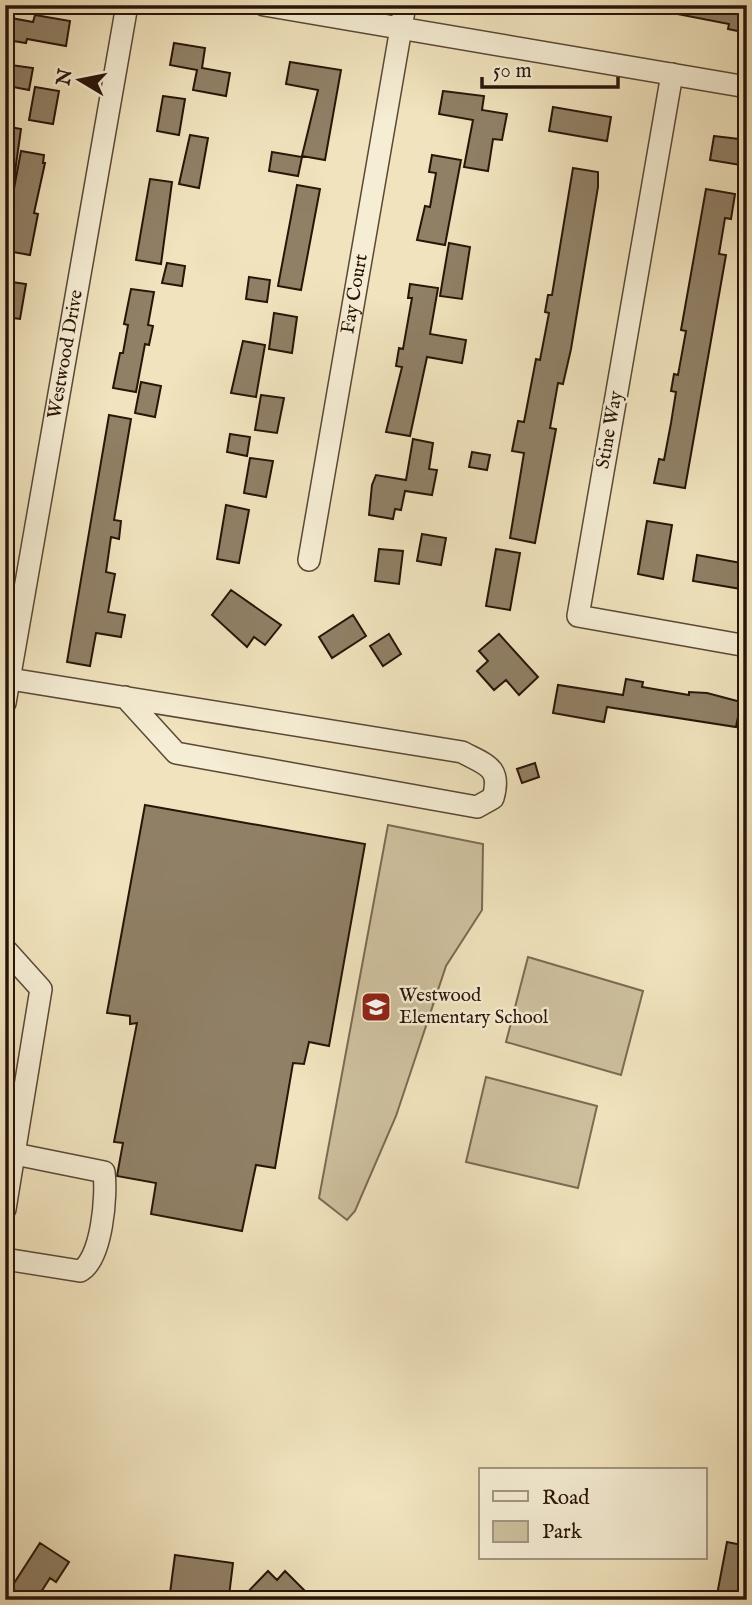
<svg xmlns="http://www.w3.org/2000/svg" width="752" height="1605" viewBox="0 0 752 1605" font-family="'IM FELL English',serif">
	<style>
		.green { fill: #cec09e; stroke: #7c6a53; stroke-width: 2 }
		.building { fill: #908066; stroke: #291408; stroke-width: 2 }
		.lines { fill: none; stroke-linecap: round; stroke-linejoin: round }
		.minor-casing { stroke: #5b4835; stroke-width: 24 }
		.minor { stroke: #f5edd4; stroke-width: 21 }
		.labels { text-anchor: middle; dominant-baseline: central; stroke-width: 5; stroke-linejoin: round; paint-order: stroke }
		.street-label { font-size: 19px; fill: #291408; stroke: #f5edd4 }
		.poi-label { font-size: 19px; fill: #291408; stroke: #f5edd4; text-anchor: start }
	</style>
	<rect width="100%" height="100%" fill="#f0e3bd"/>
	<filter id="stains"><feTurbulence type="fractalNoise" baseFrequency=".00286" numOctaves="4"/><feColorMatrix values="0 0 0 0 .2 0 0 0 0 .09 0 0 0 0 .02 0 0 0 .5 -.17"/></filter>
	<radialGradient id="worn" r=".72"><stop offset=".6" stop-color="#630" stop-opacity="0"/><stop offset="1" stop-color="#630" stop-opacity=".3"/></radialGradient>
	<path class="green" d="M388 825 483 844 482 910 446 966 396 1116 355 1211 347 1220 319 1198Z
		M528 957 643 991 621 1075 506 1042Z
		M486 1077 597 1106 578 1188 466 1162Z"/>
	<path class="building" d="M673 5H747V33L728 29 729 24 672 13Z
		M35 15 70 21 66 46 27 39 26 43 7 40 11 18 33 22Z
		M174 43 205 48 202 68 230 73 226 96 193 90 197 70 170 65Z
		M290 62 341 70 325 160 302 156 318 90 286 84Z
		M11 65 33 68 29 90 8 86Z
		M35 87 59 91 53 124 29 120Z
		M443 91 484 96 482 110 507 114 502 140 493 139 488 171 464 167 473 120 439 114Z
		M163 96 185 99 179 135 157 131Z
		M553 107 611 117 607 141 549 131Z
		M5 126 21 129 14 179H5Z
		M190 135 208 138 199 188 179 184Z
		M714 136 747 140V166L710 160Z
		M21 151 44 155 43 163H45L34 213 38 214 30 255 7 251 13 218 5 217V193L13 194Z
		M272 152 302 157 298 176 269 171Z
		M432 155 461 160 445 245 417 240 425 206 430 207 436 173 429 172Z
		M573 168 598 172V187L571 349 563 384 558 383 550 428 556 429 535 543 510 538 524 453 512 451 518 421 524 422 536 359 540 360 549 313 545 312 548 295H552Z
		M150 179 172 182 161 264 136 260Z
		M297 185 320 189 301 290 278 286Z
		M706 189 735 194 731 219 725 218 719 254 726 255 685 488 654 483 659 459 664 460 671 423 676 392 671 391 674 374 678 375 686 331 681 330Z
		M449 243 470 247 462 299 440 296Z
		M167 263 185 266 182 286 162 283Z
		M249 277 270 280 267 302 246 299Z
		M5 281 26 284 20 319 5 317Z
		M410 284 438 288 430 334 466 340 462 363 427 357 410 436 386 432 402 367 396 366 399 348 403 349 412 298H408Z
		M131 289 154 292 148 325 153 326 149 345 145 344 136 392 113 388 120 353H123L128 325 124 324Z
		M274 313 297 317 292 353 269 349Z
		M243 341 265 345 256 397 231 393Z
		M141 382 161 386 155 417 135 413Z
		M261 395 284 398 277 433 255 430Z
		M109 415 131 419 114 520 121 521 119 539 111 537 106 572 115 574 108 612 125 615 121 637 96 633 90 666 67 662Z
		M230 434 250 437 247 456 227 452Z
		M413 439 433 443 429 469 437 470 432 495 405 491 401 510 395 509 393 519 369 515 372 485 376 475 406 480Z
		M472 452 490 455 487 470 469 467Z
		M250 458 273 461 266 497 244 493Z
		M226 505 249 510 239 563 217 559Z
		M647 521 672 525 663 579 638 574Z
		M422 534 446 538 441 565 417 561Z
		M379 549 403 551 399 584 375 581Z
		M496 549 520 553 510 610 486 606Z
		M697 555 747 564V590L693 581Z
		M231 590 281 625 265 645 254 637 247 647 212 615Z
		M353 615 366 636 332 658 319 637Z
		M389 634 401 654 383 666 370 646Z
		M499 634 538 677 519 695 506 680 494 690 477 671 488 661 479 651Z
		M626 679 643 682 642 687 689 695V692L707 693 741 702 736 727 607 707 604 722 553 713 558 685 623 695Z
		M535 763 539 777 522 783 517 769Z
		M145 805 365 844 329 1046 309 1042 304 1064 293 1063 275 1168 256 1165 242 1231 151 1214 156 1183 117 1176 123 1143 114 1142 137 1023 130 1024V1016L107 1013Z
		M727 1542 747 1546V1600H716Z
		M40 1543 69 1562 56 1582 50 1578 36 1600H30L11 1588Z
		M175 1555 233 1563 229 1596 170 1593Z
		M268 1571 277 1580 285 1571 314 1600H240Z"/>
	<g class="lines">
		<g class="minor-casing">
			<g id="minor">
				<path d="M264 5 747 87"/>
				<path d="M672 74 578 616 747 646"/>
				<path id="s1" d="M309 560 405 5"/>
				<path d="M10 679 462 752C486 765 502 767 493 798L477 807 176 753 125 697"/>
				<path id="s2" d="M5 703 127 5"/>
				<path d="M5 949 41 989 5 1209"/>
				<path d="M5 1152 104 1172C107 1195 102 1260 80 1271L5 1259"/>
			</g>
		</g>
		<use href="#minor" class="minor"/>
	</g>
	<defs>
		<g id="school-square" transform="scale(1.575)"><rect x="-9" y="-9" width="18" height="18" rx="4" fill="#8f2418" stroke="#f5edd4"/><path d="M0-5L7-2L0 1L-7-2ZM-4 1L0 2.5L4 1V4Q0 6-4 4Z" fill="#fff"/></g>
	</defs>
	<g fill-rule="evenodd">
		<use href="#school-square" x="376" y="1007"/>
	</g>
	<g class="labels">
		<g class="street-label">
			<text stroke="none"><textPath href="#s1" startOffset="270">Fay Court</textPath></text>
			<text stroke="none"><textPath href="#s2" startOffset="354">Westwood Drive</textPath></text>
			<text transform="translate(610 430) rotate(-80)">Stine Way</text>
		</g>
		<g class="poi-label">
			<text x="399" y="996">Westwood<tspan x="399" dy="22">Elementary School</tspan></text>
		</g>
	</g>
	<rect width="752" height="1605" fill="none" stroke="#f0e3bd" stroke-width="28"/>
	<rect x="7" y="7" width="738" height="1591" fill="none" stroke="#291408" stroke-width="3.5"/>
	<rect x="14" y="14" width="724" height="1577" fill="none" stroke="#291408" stroke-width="2"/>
	<rect x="479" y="1468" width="228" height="91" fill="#f5edd4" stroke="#a39682" stroke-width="2"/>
	<rect x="493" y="1491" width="35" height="10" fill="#f5edd4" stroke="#a39682" stroke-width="2"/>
	<text x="542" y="1504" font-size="21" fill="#291408">Road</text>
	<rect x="493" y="1521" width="35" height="21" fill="#cec09e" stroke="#a39682" stroke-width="2"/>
	<text x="542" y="1538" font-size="21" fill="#291408">Park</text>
	<g transform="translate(80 80) rotate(280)" stroke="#f5edd4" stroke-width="5" paint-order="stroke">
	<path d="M0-5L12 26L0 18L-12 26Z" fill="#291408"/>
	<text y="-10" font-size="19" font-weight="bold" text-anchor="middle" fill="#291408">N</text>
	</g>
	<path d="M482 77v10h136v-10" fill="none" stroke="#291408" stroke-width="3.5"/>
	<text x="493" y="77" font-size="21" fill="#291408" stroke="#f5edd4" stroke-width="5" paint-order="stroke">50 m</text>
	<rect width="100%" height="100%" filter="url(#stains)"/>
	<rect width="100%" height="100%" fill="url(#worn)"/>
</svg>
